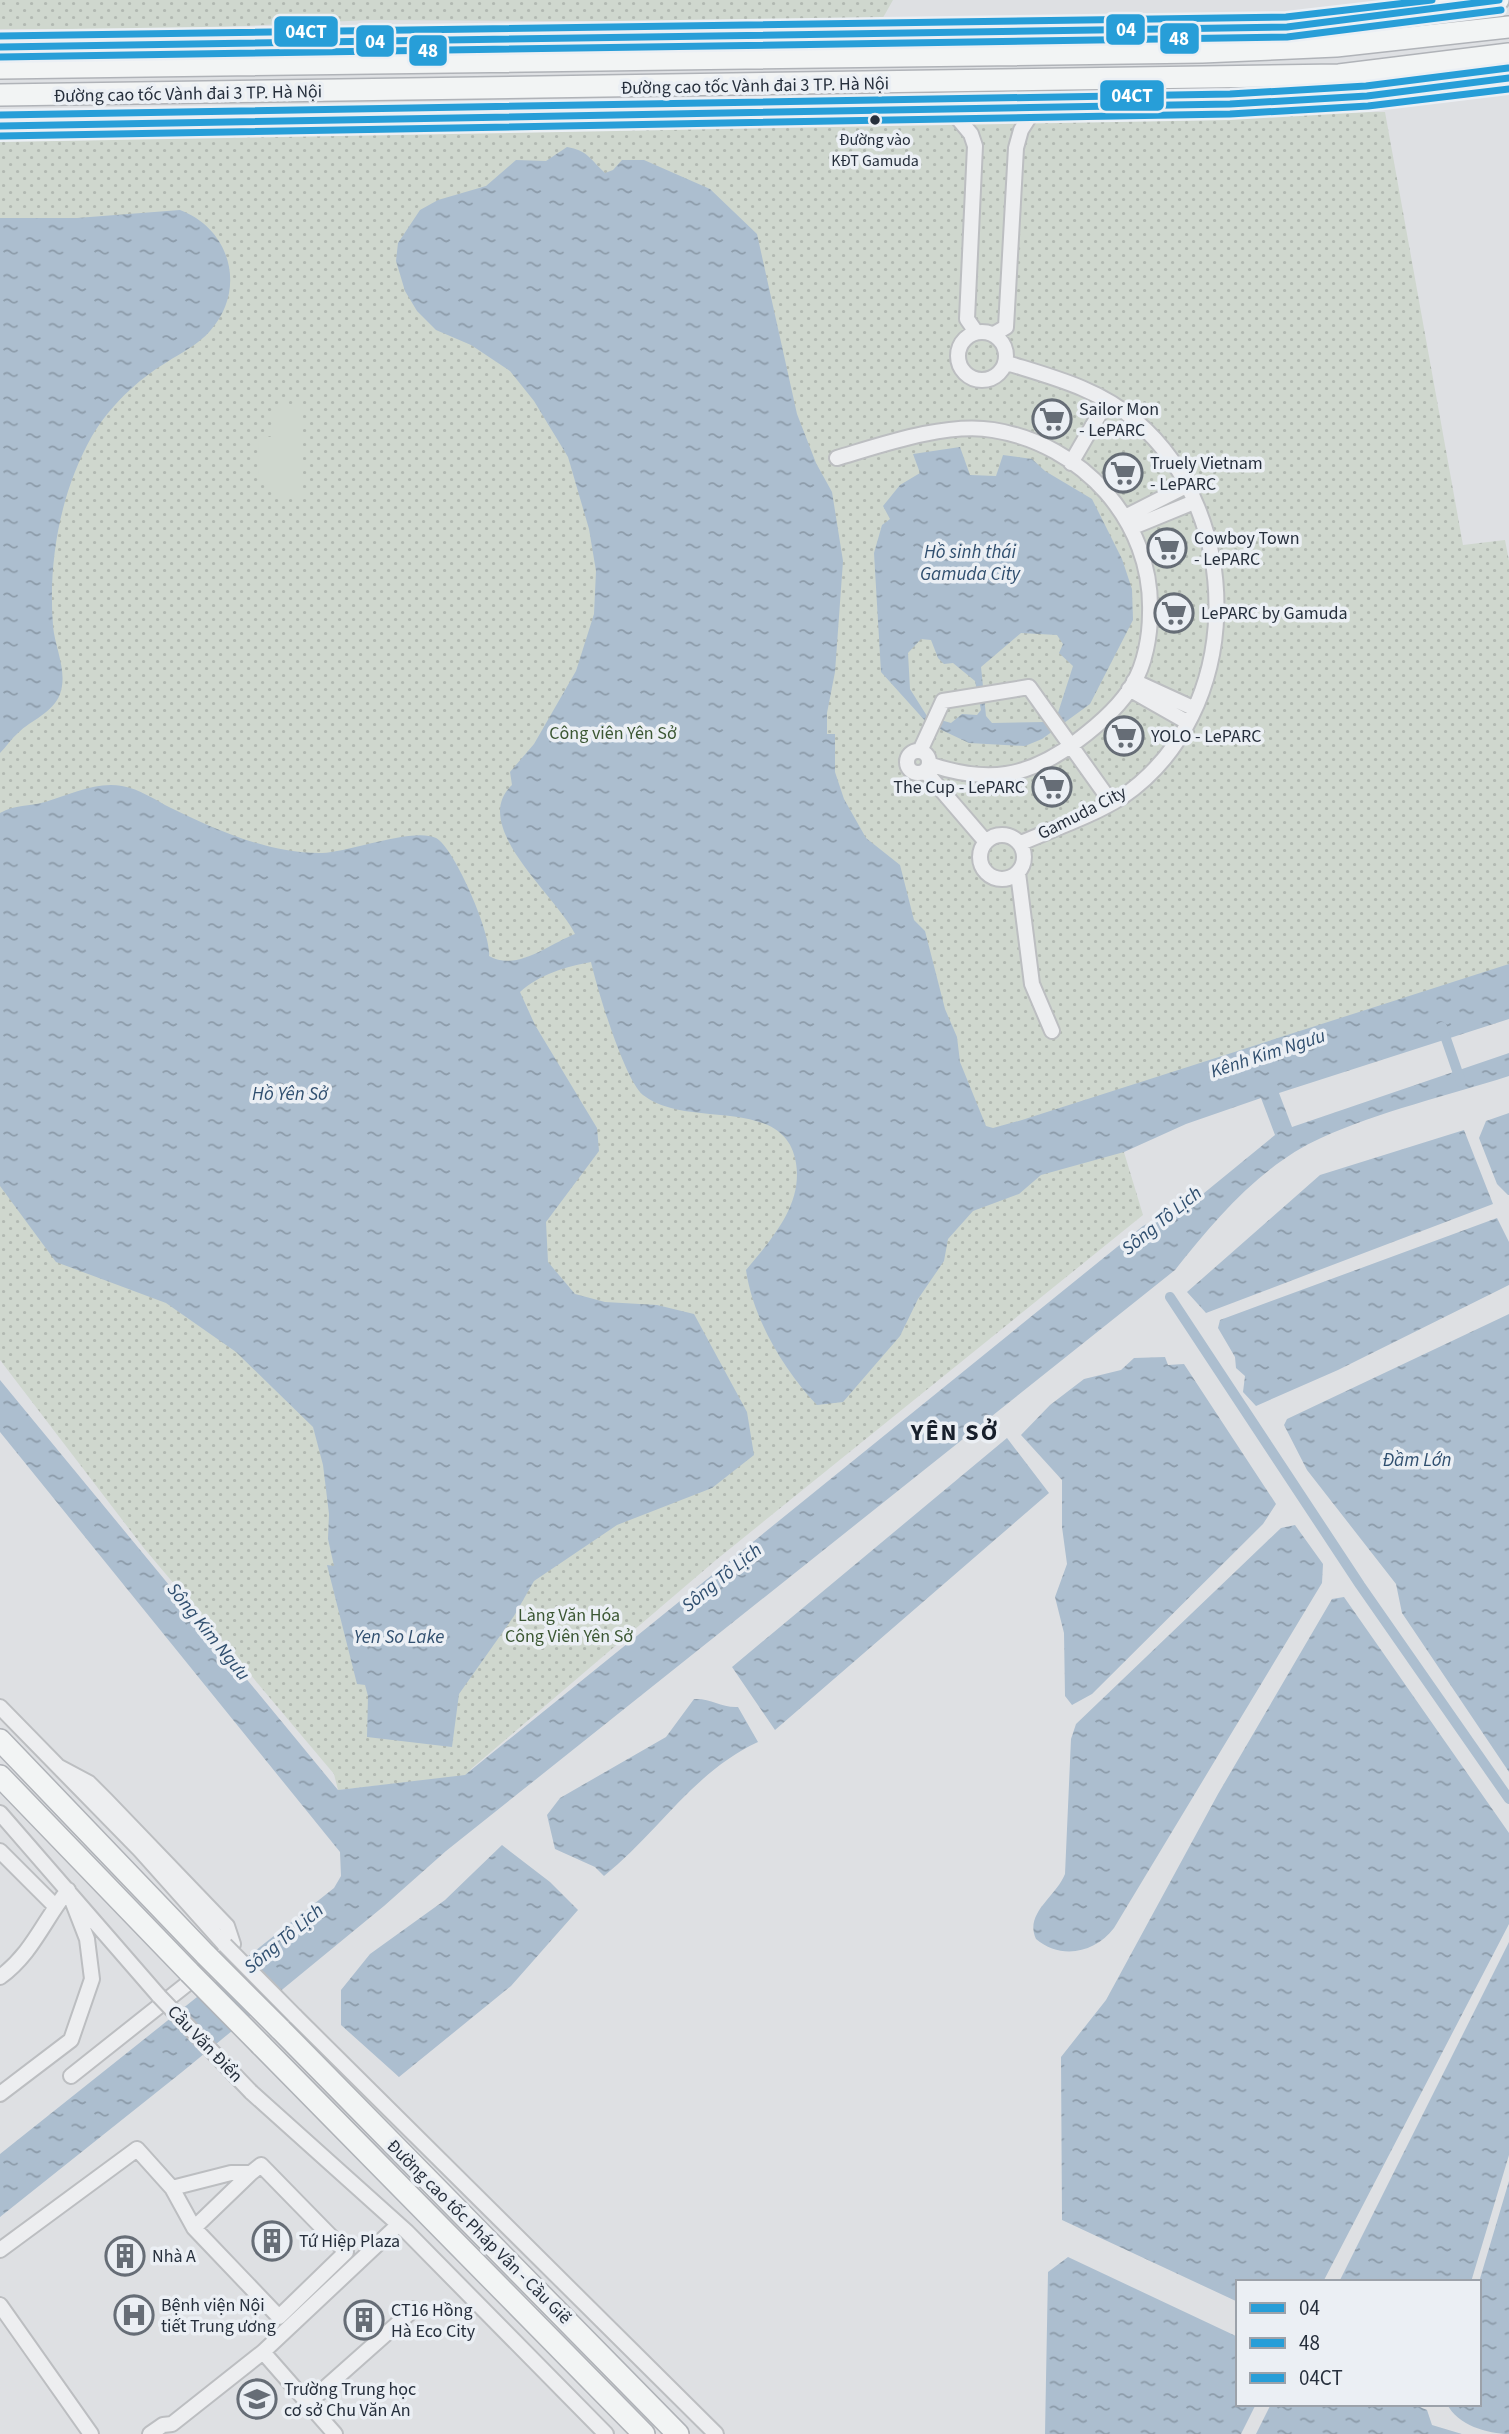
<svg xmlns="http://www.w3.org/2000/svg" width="1509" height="2434" viewBox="0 0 1509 2434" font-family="'Source Sans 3',sans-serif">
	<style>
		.grass { fill: url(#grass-dots) }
		.garden { fill: #cfd7ce }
		.water { fill: url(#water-ripples); fill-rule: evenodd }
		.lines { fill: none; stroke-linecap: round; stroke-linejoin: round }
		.canal { stroke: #acbecf; stroke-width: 10 }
		.minor-casing { stroke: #bcbec1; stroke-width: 18 }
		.major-casing { stroke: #babdc1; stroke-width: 23 }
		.highway-casing { stroke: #b0b3b8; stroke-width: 24 }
		.minor { stroke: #edeef0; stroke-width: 14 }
		.major { stroke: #f2f4f4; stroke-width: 19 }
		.highway { stroke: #f2f4f4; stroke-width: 21 }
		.minor-bridge-casing { stroke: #bcbec1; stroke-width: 18; stroke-linecap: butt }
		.highway-bridge-casing { stroke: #b0b3b8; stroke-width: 24; stroke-linecap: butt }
		.minor-bridge { stroke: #edeef0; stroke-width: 14 }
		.highway-bridge { stroke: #f2f4f4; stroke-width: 21 }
		.bus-1-casing { stroke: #ebeff4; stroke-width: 12 }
		.bus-2-casing { stroke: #ebeff4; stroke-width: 12 }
		.bus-3-casing { stroke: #ebeff4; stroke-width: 12 }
		.bus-1 { stroke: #279ed8; stroke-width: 7 }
		.bus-2 { stroke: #279ed8; stroke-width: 7 }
		.bus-3 { stroke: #279ed8; stroke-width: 7 }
		.bus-dot { fill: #262f3c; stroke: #ebeff4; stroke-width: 2.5 }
		.labels { text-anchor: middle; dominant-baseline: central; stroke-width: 7; stroke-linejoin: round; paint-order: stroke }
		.bus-label { font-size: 16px; fill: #262f3c; stroke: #ebeff4 }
		.street-label { font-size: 18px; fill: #262f3c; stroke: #ebeff4 }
		.poi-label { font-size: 18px; fill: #262f3c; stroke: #ebeff4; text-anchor: start }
		.park-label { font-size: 18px; fill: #3b5733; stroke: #ebeff4 }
		.water-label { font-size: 19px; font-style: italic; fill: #304f6f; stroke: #ebeff4 }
		.district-label { font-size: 24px; font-weight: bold; letter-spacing: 2px; fill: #18202c; stroke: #ebeff4 }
		.line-badge { stroke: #ebeff4; stroke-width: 2.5 }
		.badge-label { font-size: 19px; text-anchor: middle; font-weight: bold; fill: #fff }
	</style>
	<defs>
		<pattern id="grass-dots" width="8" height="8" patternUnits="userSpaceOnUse" patternTransform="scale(1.75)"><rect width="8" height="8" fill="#cfd7ce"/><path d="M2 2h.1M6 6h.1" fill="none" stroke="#b2b9b2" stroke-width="1.8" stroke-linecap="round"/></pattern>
		<pattern id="water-ripples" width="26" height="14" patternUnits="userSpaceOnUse" patternTransform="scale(1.75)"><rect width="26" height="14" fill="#acbecf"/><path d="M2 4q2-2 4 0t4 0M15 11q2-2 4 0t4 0" fill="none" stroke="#8c9ba9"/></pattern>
	</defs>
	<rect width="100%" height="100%" fill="#dee0e3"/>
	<path class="grass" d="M0 0H893L880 23 369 20 182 29H0Z
		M1385 112 1463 545 1505 540 1509 561V965L1107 1096 1143 1215 716 1560 471 1769 467 1776 338 1790 334 1774 143 1547 0 1360V137L640 119 730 124 806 119 915 125 1044 116Z"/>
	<path class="garden" d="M272 406H303V498H272V485L258 484 259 437H272Z"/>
	<path class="water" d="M567 147C587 150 591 160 605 173L613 170 622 160H644L710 189 757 234 797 414 816 463 832 492 843 561 835 672 827 713V734H835V772L844 799 866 838 900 865 914 920 925 931 945 1009 957 1037 960 1062 986 1126 993 1128 1022 1120 1509 964V1019L1279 1093 1292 1127 1509 1053V1076C1447 1096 1380 1111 1321 1138 1261 1165 1215 1220 1175 1270L446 1851 384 1906 182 2072 0 2217V2154L334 1888 341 1876 340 1852 0 1432V1380L338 1790 465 1775 1143 1226 1198 1198 1275 1135 1261 1098 1186 1124 1124 1152 1041 1175 1019 1194 973 1211 948 1239 944 1261 918 1299 900 1336 843 1402 817 1405C784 1370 753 1319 746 1270 771 1240 803 1205 796 1163 785 1094 686 1130 643 1095 624 1079 597 988 591 962 565 967 540 974 520 992L535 1025 597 1128 599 1151 546 1222 548 1262 575 1294 605 1302 657 1305 694 1314 747 1412 754 1455 712 1488 617 1525 534 1581 514 1616 459 1694 452 1747 367 1737 368 1696 365 1685 357 1684 327 1565 334 1566 328 1539 329 1514 323 1465 313 1427 236 1352 166 1303 56 1262 0 1186V813C15 804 29 807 45 802 69 795 97 781 122 786 140 789 155 800 171 808 216 830 270 854 322 853 350 852 413 827 436 838 454 847 492 935 489 956 517 972 549 944 575 934 558 897 468 826 512 785L510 772 534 744 576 671 594 614 596 571 589 529 568 457 534 401 510 371 471 345 436 330 417 311 405 291 396 261 398 243 420 210 438 200 486 186 516 160 546 161Z
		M180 210C231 229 247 290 210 331 199 344 181 353 167 362 137 380 110 406 92 436 60 493 48 561 53 626 55 648 68 672 60 694 53 713 31 720 18 733 11 739 6 747 0 753V218H77Z
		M960 447 970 475 996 476 1003 455 1032 459 1045 471 1092 499 1122 559 1132 589 1133 620 1090 704 1042 739 1025 746 969 743 927 723 881 672 874 553 882 525 890 519 883 506 900 485 920 473 913 454ZM1021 633 1057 635 1063 644 1059 653 1073 666 1057 716 1045 722 992 723 986 716 981 667ZM921 639 931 640 938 658 944 664 953 663 975 681 981 710 977 715 962 714 951 723 927 716 910 689 908 653Z
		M1509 1113V1195H1508L1497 1184 1479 1138 1486 1121Z
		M1464 1130 1493 1204 1206 1313 1187 1292 1320 1175Z
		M1497 1218 1509 1242V1285L1338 1370 1256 1406 1243 1392 1245 1376 1236 1368 1235 1357 1218 1328 1220 1320Z
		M1509 1314V1772L1402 1613 1396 1584 1307 1470 1284 1425 1287 1419Z
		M1165 1357 1168 1365 1184 1364 1276 1504 1263 1524 1092 1694 1072 1705 1065 1696 1064 1633 1055 1597 1067 1564 1062 1527V1480L1021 1435 1050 1405 1084 1379 1121 1370 1134 1358Z
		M1007 1438 1049 1493 775 1730 732 1667Z
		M1295 1525 1323 1564 1322 1583 1114 1928C1095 1953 1061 1960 1036 1939 1024 1913 1056 1897 1065 1874L1071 1739 1076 1724 1281 1528Z
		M1344 1597 1509 1833V1924L1323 2282H1238V2302L1062 2220 1061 2057 1106 2000 1218 1794 1332 1599Z
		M694 1699C711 1698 721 1708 738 1707L758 1742C693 1772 658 1833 604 1876L595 1867 555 1849 547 1815 560 1798 666 1737Z
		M502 1845 550 1882 578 1910 511 1986 399 2077 341 2025V1990L370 1954 445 1900Z
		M1509 1942V2155L1471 2282H1339Z
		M1509 2181V2434C1488 2434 1457 2425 1447 2404H1479V2282Z
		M1068 2257 1238 2337V2404H1256L1241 2434H1045L1048 2272Z
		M1271 2404H1413L1427 2410 1432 2425 1462 2434H1256Z"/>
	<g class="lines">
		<path class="canal" d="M1442 1027 1461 1082
			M1170 1297 1360 1585 1509 1799"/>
		<g class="minor-casing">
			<path id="minor" d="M951 110 971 134 975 146 967 319 976 332
				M958 356a24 24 0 1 1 48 0a24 24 0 1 1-48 0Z
				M994 334 1006 327 1016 148 1021 130 1035 108
				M1007 363C1052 377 1100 389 1136 421 1246 515 1245 713 1122 797 1092 816 1053 829 1021 843
				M837 458C881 445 946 422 993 430 1082 444 1153 521 1150 613 1150 636 1145 664 1133 684 1120 707 1097 726 1077 741 1028 778 987 784 929 764
				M1071 463 1107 401
				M1125 517 1186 486
				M1133 527 1194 502
				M1134 681 1193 708
				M1129 689 1187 722
				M907 762a11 11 0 1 1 22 0a11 11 0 1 1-22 0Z
				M920 751 943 701 1029 687 1111 802
				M925 771 986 842
				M980 857a22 22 0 1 1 44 0a22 22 0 1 1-44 0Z
				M1018 873 1032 984 1052 1031
				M0 1707 140 1850 225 1945
				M59 1767 89 1783 106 1800 227 1926 233 1944 226 1953 71 2076
				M0 1813 159 1996
				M0 1851 55 1906
				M0 1977C32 1954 44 1920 68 1890
				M295 2016 716 2434
				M251 2092 407 2232 606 2434
				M0 2094 71 2040 92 1979 87 1939 68 1890
				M194 2228 251 2173
				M0 2250 137 2149 172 2188 194 2228 279 2317 346 2252 261 2165 251 2173H231L172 2188
				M0 2305 91 2434
				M263 2352 335 2434
				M307 2404 414 2309
				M150 2434 163 2425 172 2424 263 2352 398 2225"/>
		</g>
		<g class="major-casing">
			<path id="major" d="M0 47 1287 27 1437 10 1499 0
				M0 126 1230 104 1367 96 1509 78"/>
		</g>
		<g class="highway-casing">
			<path id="highway" d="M0 68 1202 52 1336 46 1509 27
				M0 95 1339 75 1509 54
				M0 1740 206 1955
				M0 1776 189 1972
				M280 2029 678 2434
				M261 2045 644 2434"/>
		</g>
		<use href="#minor" class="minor"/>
		<use href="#major" class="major"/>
		<use href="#highway" class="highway"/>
		<g class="minor-bridge-casing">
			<path id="minor-bridge" d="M225 1945 295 2016
				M159 1996 251 2092"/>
		</g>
		<g class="highway-bridge-casing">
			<path id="highway-bridge" d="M206 1955 280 2029
				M189 1972 261 2045"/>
		</g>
		<use href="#minor-bridge" class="minor-bridge"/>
		<use href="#highway-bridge" class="highway-bridge"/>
		<g class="bus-1-casing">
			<path id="bus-1" d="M0 47 1287 27 1499 0
				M0 126 1230 104 1367 96 1509 78"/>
		</g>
		<g class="bus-2-casing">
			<path id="bus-2" d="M0 57 1287 37 1501 10
				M0 136 1230 114 1368 106 1509 89"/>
		</g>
		<g class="bus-3-casing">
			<path id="bus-3" d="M0 36 1286 17 1432 0
				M0 115 1230 94 1366 86 1508 68"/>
		</g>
		<use href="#bus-1" class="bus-1"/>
		<use href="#bus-2" class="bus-2"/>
		<use href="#bus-3" class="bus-3"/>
	</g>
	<defs>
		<g id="supermarket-ring" transform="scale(2.0125)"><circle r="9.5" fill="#ebeff4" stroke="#666d76" stroke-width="1.5"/><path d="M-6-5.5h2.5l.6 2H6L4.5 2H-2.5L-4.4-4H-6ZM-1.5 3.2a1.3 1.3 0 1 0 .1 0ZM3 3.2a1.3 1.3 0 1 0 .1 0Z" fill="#666d76"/></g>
		<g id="building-ring" transform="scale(2.0125)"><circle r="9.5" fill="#ebeff4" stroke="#666d76" stroke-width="1.5"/><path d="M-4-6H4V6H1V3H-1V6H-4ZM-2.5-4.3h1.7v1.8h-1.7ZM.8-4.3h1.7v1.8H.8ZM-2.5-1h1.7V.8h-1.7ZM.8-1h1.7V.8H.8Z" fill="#666d76"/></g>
		<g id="hospital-ring" transform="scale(2.0125)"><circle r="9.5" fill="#ebeff4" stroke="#666d76" stroke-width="1.5"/><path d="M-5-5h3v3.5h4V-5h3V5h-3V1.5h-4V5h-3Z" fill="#666d76"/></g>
		<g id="school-ring" transform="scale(2.0125)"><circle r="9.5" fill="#ebeff4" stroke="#666d76" stroke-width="1.5"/><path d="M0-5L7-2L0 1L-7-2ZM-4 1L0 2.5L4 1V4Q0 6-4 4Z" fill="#666d76"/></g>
	</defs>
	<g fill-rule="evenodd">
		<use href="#supermarket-ring" x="1052" y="419"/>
		<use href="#supermarket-ring" x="1123" y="473"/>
		<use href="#supermarket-ring" x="1167" y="548"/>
		<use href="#supermarket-ring" x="1174" y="613"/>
		<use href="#supermarket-ring" x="1124" y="736"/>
		<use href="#supermarket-ring" x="1052" y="787"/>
		<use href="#building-ring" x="272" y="2241"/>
		<use href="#building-ring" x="125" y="2256"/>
		<use href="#hospital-ring" x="134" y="2315"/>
		<use href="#building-ring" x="364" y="2320"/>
		<use href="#school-ring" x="257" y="2399"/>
	</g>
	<circle class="bus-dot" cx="875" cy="120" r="6"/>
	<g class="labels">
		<g class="bus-label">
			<text x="875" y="140">Đường vào<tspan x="875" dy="21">KĐT Gamuda</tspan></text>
		</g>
		<g class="street-label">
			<text transform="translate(755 86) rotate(-1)">Đường cao tốc Vành đai 3 TP. Hà Nội</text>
			<text transform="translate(188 94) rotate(-1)">Đường cao tốc Vành đai 3 TP. Hà Nội</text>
			<text transform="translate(1082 813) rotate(-27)">Gamuda City</text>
			<text transform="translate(205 2044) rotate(46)">Cầu Văn Điển</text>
			<text transform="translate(479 2232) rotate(45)">Đường cao tốc Pháp Vân - Cầu Giẽ</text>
		</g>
		<g class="poi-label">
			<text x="1079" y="409">Sailor Mon<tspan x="1079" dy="21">- LePARC</tspan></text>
			<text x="1150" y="463">Truely Vietnam<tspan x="1150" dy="21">- LePARC</tspan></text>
			<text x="1194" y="538">Cowboy Town<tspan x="1194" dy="21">- LePARC</tspan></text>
			<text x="1201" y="613">LePARC by Gamuda</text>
			<text x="1151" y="736">YOLO - LePARC</text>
			<text x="1025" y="787" text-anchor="end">The Cup - LePARC</text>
			<text x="299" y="2241">Tứ Hiệp Plaza</text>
			<text x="152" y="2256">Nhà A</text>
			<text x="161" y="2305">Bệnh viện Nội<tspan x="161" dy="21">tiết Trung ương</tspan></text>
			<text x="391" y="2310">CT16 Hồng<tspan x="391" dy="21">Hà Eco City</tspan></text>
			<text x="284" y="2389">Trường Trung học<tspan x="284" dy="21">cơ sở Chu Văn An</tspan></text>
		</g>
		<g class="park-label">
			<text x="613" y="733">Công viên Yên Sở</text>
			<text x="569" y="1615">Làng Văn Hóa<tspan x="569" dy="21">Công Viên Yên Sở</tspan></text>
		</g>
		<g class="water-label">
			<text x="970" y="552">Hồ sinh thái<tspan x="970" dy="22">Gamuda City</tspan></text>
			<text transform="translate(1268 1054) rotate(-18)">Kênh Kim Ngưu</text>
			<text x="290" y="1094">Hồ Yên Sở</text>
			<text transform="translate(1162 1221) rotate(-39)">Sông Tô Lịch</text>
			<text x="1417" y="1460">Đầm Lớn</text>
			<text transform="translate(722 1578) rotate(-39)">Sông Tô Lịch</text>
			<text transform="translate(208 1632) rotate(51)">Sông Kim Ngưu</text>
			<text x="399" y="1637">Yen So Lake</text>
			<text transform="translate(284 1939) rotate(-40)">Sông Tô Lịch</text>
		</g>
		<g class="district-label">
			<text x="955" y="1432">YÊN SỞ</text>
		</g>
	</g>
	<g class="line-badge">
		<rect x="1105" y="13" width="41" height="33" rx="7" fill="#279ed8"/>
		<rect x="273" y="15" width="66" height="33" rx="7" fill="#279ed8"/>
		<rect x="1159" y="22" width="41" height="33" rx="7" fill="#279ed8"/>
		<rect x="355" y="24" width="40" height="34" rx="7" fill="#279ed8"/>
		<rect x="408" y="34" width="40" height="33" rx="7" fill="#279ed8"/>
		<rect x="1099" y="79" width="66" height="33" rx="7" fill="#279ed8"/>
	</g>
	<g class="badge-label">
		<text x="1126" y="36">04</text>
		<text x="306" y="38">04CT</text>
		<text x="1179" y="45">48</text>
		<text x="375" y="48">04</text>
		<text x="428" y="57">48</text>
		<text x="1132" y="102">04CT</text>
	</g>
	<rect x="1236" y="2280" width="245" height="126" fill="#ebeff4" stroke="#9ca2aa" stroke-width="2"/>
	<rect x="1250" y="2303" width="35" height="10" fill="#279ed8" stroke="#9ca2aa" stroke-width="2"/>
	<text x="1299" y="2315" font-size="21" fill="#262f3c">04</text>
	<rect x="1250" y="2338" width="35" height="10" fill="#279ed8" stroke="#9ca2aa" stroke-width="2"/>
	<text x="1299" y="2350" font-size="21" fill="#262f3c">48</text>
	<rect x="1250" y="2373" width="35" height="10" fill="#279ed8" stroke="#9ca2aa" stroke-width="2"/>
	<text x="1299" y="2385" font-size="21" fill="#262f3c">04CT</text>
</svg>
